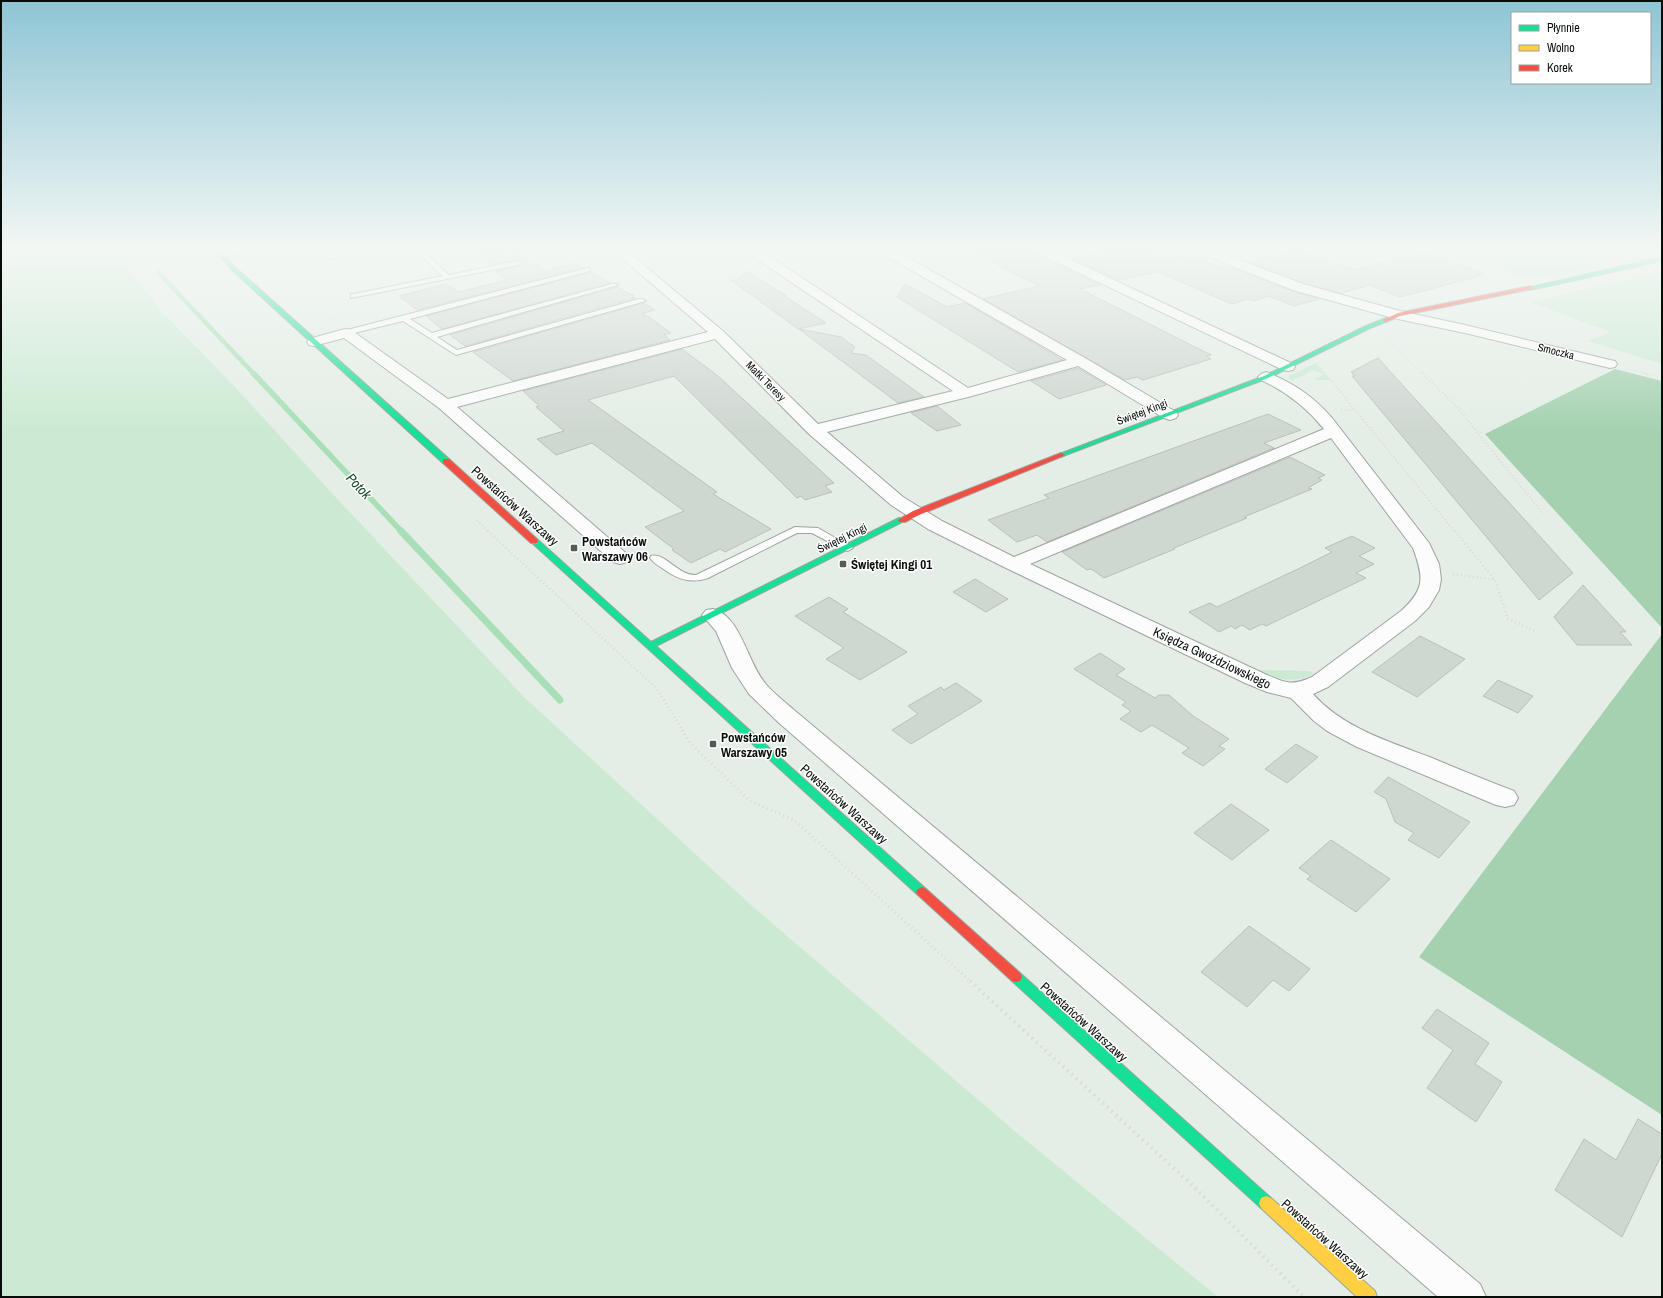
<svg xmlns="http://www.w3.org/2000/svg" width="1663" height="1298" viewBox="0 0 1663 1298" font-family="'Archivo Narrow',sans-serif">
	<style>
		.green { fill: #ccead3 }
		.forest { fill: #a5d1b1 }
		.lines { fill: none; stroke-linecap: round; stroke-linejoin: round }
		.stream-far2 { stroke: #a8dfb6; stroke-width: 4.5 }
		.stream-far1 { stroke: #a8dfb6; stroke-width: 5.5 }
		.stream { stroke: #a8dfb6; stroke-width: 7 }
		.building { fill: #cfd7d1; stroke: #b9c0ba }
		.lane-casing { stroke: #9ea49f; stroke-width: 2 }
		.street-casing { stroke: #9ea49f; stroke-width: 2 }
		.fast-casing { stroke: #9ea49f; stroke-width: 2 }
		.slow-casing { stroke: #9ea49f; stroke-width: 2 }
		.jam-casing { stroke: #9ea49f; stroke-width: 2 }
		.path-far4 { stroke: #d8dad8; stroke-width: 1.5; stroke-dasharray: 0.5 2; stroke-linecap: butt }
		.path-far3 { stroke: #d8dad8; stroke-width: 2; stroke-dasharray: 1 2.5; stroke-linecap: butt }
		.path-far2 { stroke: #d8dad8; stroke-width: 2.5; stroke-dasharray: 1 3; stroke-linecap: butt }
		.path-far1 { stroke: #d8dad8; stroke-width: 3; stroke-dasharray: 1 3.5; stroke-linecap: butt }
		.path { stroke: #d8dad8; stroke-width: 4; stroke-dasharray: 1.5 4.5; stroke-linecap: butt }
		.lane { fill: #fbfcfb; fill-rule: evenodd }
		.street { fill: #fbfcfb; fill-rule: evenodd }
		.fast { fill: #16e098; fill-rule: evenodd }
		.slow { fill: #ffcf43; fill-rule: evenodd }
		.jam { fill: #f24e42; fill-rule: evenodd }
		.poi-dot { fill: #555c56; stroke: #fff; stroke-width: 1.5 }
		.labels { text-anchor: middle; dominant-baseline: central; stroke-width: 3; stroke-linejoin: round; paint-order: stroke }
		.far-street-label { font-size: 11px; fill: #080d09; stroke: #fff }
		.street-label { font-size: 13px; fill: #080d09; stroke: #fff }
		.poi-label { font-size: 13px; font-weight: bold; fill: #080d09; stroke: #fff; text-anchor: start }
		.water-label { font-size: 14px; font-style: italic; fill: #154b28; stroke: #fff }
	</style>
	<rect width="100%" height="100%" fill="#e4eee6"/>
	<path class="green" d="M1 248H113L160 310 235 387 341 503 525 698 751 905 1017 1133 1218 1297H1Z
		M1439 248H1662V253L1552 278 1540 276 1524 278Z
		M1662 272V364L1588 341 1610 332 1531 302Z
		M1316 363 1330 380H1316L1315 379 1324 374 1313 370 1292 381 1288 378 1289 376Z
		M1254 670 1310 671 1314 674C1294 685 1273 678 1254 670Z"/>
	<path class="forest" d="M1615 369 1662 381V628L1485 434Z
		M1662 634V1115L1419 957Z"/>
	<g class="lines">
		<path class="stream-far2" d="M135 248 142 257
			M158 272 254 374"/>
		<path class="stream-far1" d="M253 373 402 532"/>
		<path class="stream" d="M401 531 560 700"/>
	</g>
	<path class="building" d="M469 248H515L545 271 575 263 583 268 417 310 399 296 446 284 458 292 507 280 496 271 518 266 522 263 518 260 490 265Z
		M964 248H1030L1032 252 1100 285 1080 289 1211 355 1206 356 1211 359 1143 380 1137 377 1125 380 983 299 1039 286Z
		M1120 248H1139L1166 260 1189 255 1222 268 1229 267 1292 291 1319 299 1294 306 1269 296 1253 301 1248 299 1232 304 1158 272 1119 280 1071 258Z
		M1298 250 1354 270 1424 252 1482 273 1476 275 1480 276 1400 297 1370 285 1341 293 1303 283 1249 262Z
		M746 271 787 296 786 297 826 323 798 329 731 280H739Z
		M591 272 610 283 442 329 426 316Z
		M905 284 947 307 965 303 1063 360 1018 372 897 297Z
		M617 287 634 296 632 297 635 298 465 346 450 335Z
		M644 303 655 310 643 313 671 333 664 335 670 340 513 381 473 352Z
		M799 329 841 337 855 347 851 353 866 355 924 397 898 403Z
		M682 349 718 376 834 483 825 486 832 492 805 500 801 496 797 498 674 376 588 400 717 492 713 494 771 529 725 552 720 549 691 563 672 550 674 549 645 527 684 511 592 443 556 455 537 439 564 431 536 407 539 406 523 391Z
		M1378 358 1573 573 1539 600 1352 376H1355L1351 372Z
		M1078 368 1106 385 1059 399 1031 381Z
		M937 406 961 425 937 431 911 413Z
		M1268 414 1301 430 1264 443 1274 448 1047 542 1037 535 1017 542 988 520 1049 498 1044 495Z
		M1290 457 1325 475 1318 478 1322 480 1308 488 1312 489 1244 517 1247 518 1174 548 1175 549 1104 578 1093 570 1090 569 1087 570 1062 552Z
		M1352 536 1375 548 1359 556 1374 564 1356 573 1366 578 1266 626 1262 624 1250 630 1242 625 1235 629 1231 626 1219 632 1189 612 1210 603 1217 607 1298 569 1332 552 1325 548Z
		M975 579 1008 599 986 612 953 592Z
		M1583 585 1626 632H1620L1632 645H1577L1554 617Z
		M829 597 848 609 843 612 907 652 860 680 826 659 844 648 795 616Z
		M1420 636 1465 659 1417 697 1372 672Z
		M1100 653 1125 669 1116 675 1155 698 1159 695H1169L1193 716 1229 739 1219 746 1225 749 1203 766 1182 753 1189 748 1152 725 1141 732 1120 719 1131 711 1122 705 1126 702 1074 669Z
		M1498 680 1533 696 1518 713 1483 696Z
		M956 683 982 701 911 744 892 730 918 714 908 706 941 687 944 690Z
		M1296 744 1318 757 1287 783 1265 769Z
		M1388 777 1470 822 1439 858 1408 840 1414 833 1395 822 1386 799 1374 792Z
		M1231 804 1269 830 1232 860 1194 833Z
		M1331 840 1390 879 1356 912 1307 879 1311 876 1299 868Z
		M1249 926 1310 969 1289 991 1273 980 1247 1007 1201 972Z
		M1437 1009 1489 1043 1475 1064 1502 1082 1476 1122 1427 1088 1453 1050 1422 1028Z
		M1638 1119 1662 1134V1154L1622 1237 1555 1190 1584 1139 1616 1160Z"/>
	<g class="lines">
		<g class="lane-casing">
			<path id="lane" d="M371 248H385L382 250 330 259 327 257 330 255Z
				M413 248H420L449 275 518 261 521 263 518 265 351 298V294H354L442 276Z
				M588 268 590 269V271L410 319 432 333 612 284H616L618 285 437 337 457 350 639 299H642L646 301 456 355 403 321 346 335 342 333 343 331Z
				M795 527 818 528 853 548 848 551 844 550 812 533H797L708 578C690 584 677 579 662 568 657 565 653 562 650 558L651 556C665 552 678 576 696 575Z"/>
		</g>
		<g class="street-casing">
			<path id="street" d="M230 248H257L255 251 251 252 221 257 217 256 215 253 217 250Z
				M610 248H623L723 331 818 424 953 391 745 251 743 248H757L968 388 1067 360 878 251 876 248H891L1085 358 1176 412 1178 415 1176 418 1170 420 1164 418 1078 366 972 396 827 432 903 497 942 521 1014 557 1324 429C1306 407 1287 392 1261 380L1258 377 1261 374 1266 372 1271 374C1296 385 1314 397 1332 418L1429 543 1439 564 1441 579 1439 590 1429 607 1415 621 1328 687 1313 694C1342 727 1387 741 1427 756 1456 768 1485 780 1514 791L1518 798 1514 805 1505 807 1496 805 1357 747 1327 731 1314 721 1291 698 1267 692 1245 683 1006 568 928 529 891 505 809 434 715 339 457 407 627 554 630 558 627 562 620 564 613 562 439 408 344 338 314 346 309 345 307 342 309 339 341 330 346 329 351 330 448 399 708 332ZM1331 438 1413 548C1424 578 1425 589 1401 611L1312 677C1292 686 1286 683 1267 675L1030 564Z
				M1031 248H1046L1293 364 1295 367 1293 370 1288 371 1283 370 1033 251Z
				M1192 248H1209L1303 284 1400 311 1465 325 1610 360 1615 361 1617 364 1615 367 1610 368 1465 333 1393 318 1293 290 1194 251Z
				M713 609C741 616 747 662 765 683 773 693 785 702 794 710L1480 1284 1486 1297H1438L778 722 749 694 732 668 716 631 702 615 706 610Z"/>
		</g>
		<g class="fast-casing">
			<path id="fast" d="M213 248H218L236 268 449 459V463H443L232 270Z
				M1662 257V261L1530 290 1527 288Z
				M1386 318 1389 320 1388 321 1370 328 1268 378 1063 456 1061 457 1057 455 1264 376 1366 326Z
				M899 518H905L906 520 656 646 926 889 928 892 926 895 922 897 918 895 530 541 534 539H537L651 642Z
				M1016 972 1020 973 1271 1198 1273 1203 1271 1208 1266 1210 1261 1208 1012 981 1010 977 1012 973Z"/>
		</g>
		<g class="slow-casing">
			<path id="slow" d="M1266 1196 1271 1198 1375 1291 1377 1297H1357L1261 1208 1259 1203 1261 1198Z"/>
		</g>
		<g class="jam-casing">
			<path id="jam" d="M1530 286 1533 288 1532 289 1400 316 1386 322 1383 320 1398 313Z
				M1061 453 1065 455 1063 456 919 515 905 522H899L898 520 913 511Z
				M443 459H449L537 539 538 541 537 543H531L443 463Z
				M922 887 926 889 1020 973 1022 977 1020 981 1016 982 1012 981 918 895 916 892 918 889Z"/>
		</g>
		<path class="path-far4" d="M192 248 198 255
			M265 261 275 257 313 248
			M261 262 265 261 332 320
			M1385 338 1423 374
			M1322 369 1326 374
			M1628 369 1648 374"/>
		<path class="path-far3" d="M1325 373 1455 532
			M1422 373 1457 407 1543 514
			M1644 373 1662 377
			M1341 410H1354
			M477 520 489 532"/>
		<path class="path-far2" d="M488 531 657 689 683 731
			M1455 531 1495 580 1508 619 1535 631
			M1453 574 1495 580"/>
		<path class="path-far1" d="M682 730 690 743 750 801 794 820 971 982"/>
		<path class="path" d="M970 981 1190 1183 1304 1297"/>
		<use href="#lane" class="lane"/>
		<use href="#street" class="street"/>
		<use href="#fast" class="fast"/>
		<use href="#slow" class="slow"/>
		<use href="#jam" class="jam"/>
	</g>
	<linearGradient id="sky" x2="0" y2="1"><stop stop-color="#8ec5d4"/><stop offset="0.58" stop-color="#f3f7f4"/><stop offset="1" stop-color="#f3f7f4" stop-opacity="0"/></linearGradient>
	<rect width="1663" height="430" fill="url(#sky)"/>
	<g class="poi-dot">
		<rect x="570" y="544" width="8" height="8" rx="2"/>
		<rect x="839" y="560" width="8" height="8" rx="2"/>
		<rect x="709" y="740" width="8" height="8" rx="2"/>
	</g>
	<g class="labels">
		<g class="far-street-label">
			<text transform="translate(1556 351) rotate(14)">Smoczka</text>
			<text transform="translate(766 381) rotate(45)">Matki Teresy</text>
			<text transform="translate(1142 412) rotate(-21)">Świętej Kingi</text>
			<text transform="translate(842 538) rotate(-26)">Świętej Kingi</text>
		</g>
		<g class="street-label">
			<text transform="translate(515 506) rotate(42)">Powstańców Warszawy</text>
			<text transform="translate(1212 658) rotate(25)">Księdza Gwoździowskiego</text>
			<text transform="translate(844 804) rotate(42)">Powstańców Warszawy</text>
			<text transform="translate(1084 1022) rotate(42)">Powstańców Warszawy</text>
			<text transform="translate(1325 1239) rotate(42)">Powstańców Warszawy</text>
		</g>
		<g class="poi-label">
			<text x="582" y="541">Powstańców<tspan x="582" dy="15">Warszawy 06</tspan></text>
			<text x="851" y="564">Świętej Kingi 01</text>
			<text x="721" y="737">Powstańców<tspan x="721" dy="15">Warszawy 05</tspan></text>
		</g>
		<g class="water-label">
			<text transform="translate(359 486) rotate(47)">Potok</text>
		</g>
	</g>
	<rect width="1663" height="1298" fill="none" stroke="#080d09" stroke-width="4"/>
	<rect x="1511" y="12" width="140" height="72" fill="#ffffff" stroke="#9c9e9d"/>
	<rect x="1519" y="25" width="20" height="6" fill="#16e098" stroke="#9c9e9d"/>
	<text x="1547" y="32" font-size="12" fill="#080d09">Płynnie</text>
	<rect x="1519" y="45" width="20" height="6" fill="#ffcf43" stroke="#9c9e9d"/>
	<text x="1547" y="52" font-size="12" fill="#080d09">Wolno</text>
	<rect x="1519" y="65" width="20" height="6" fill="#f24e42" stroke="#9c9e9d"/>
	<text x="1547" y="72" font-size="12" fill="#080d09">Korek</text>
</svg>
